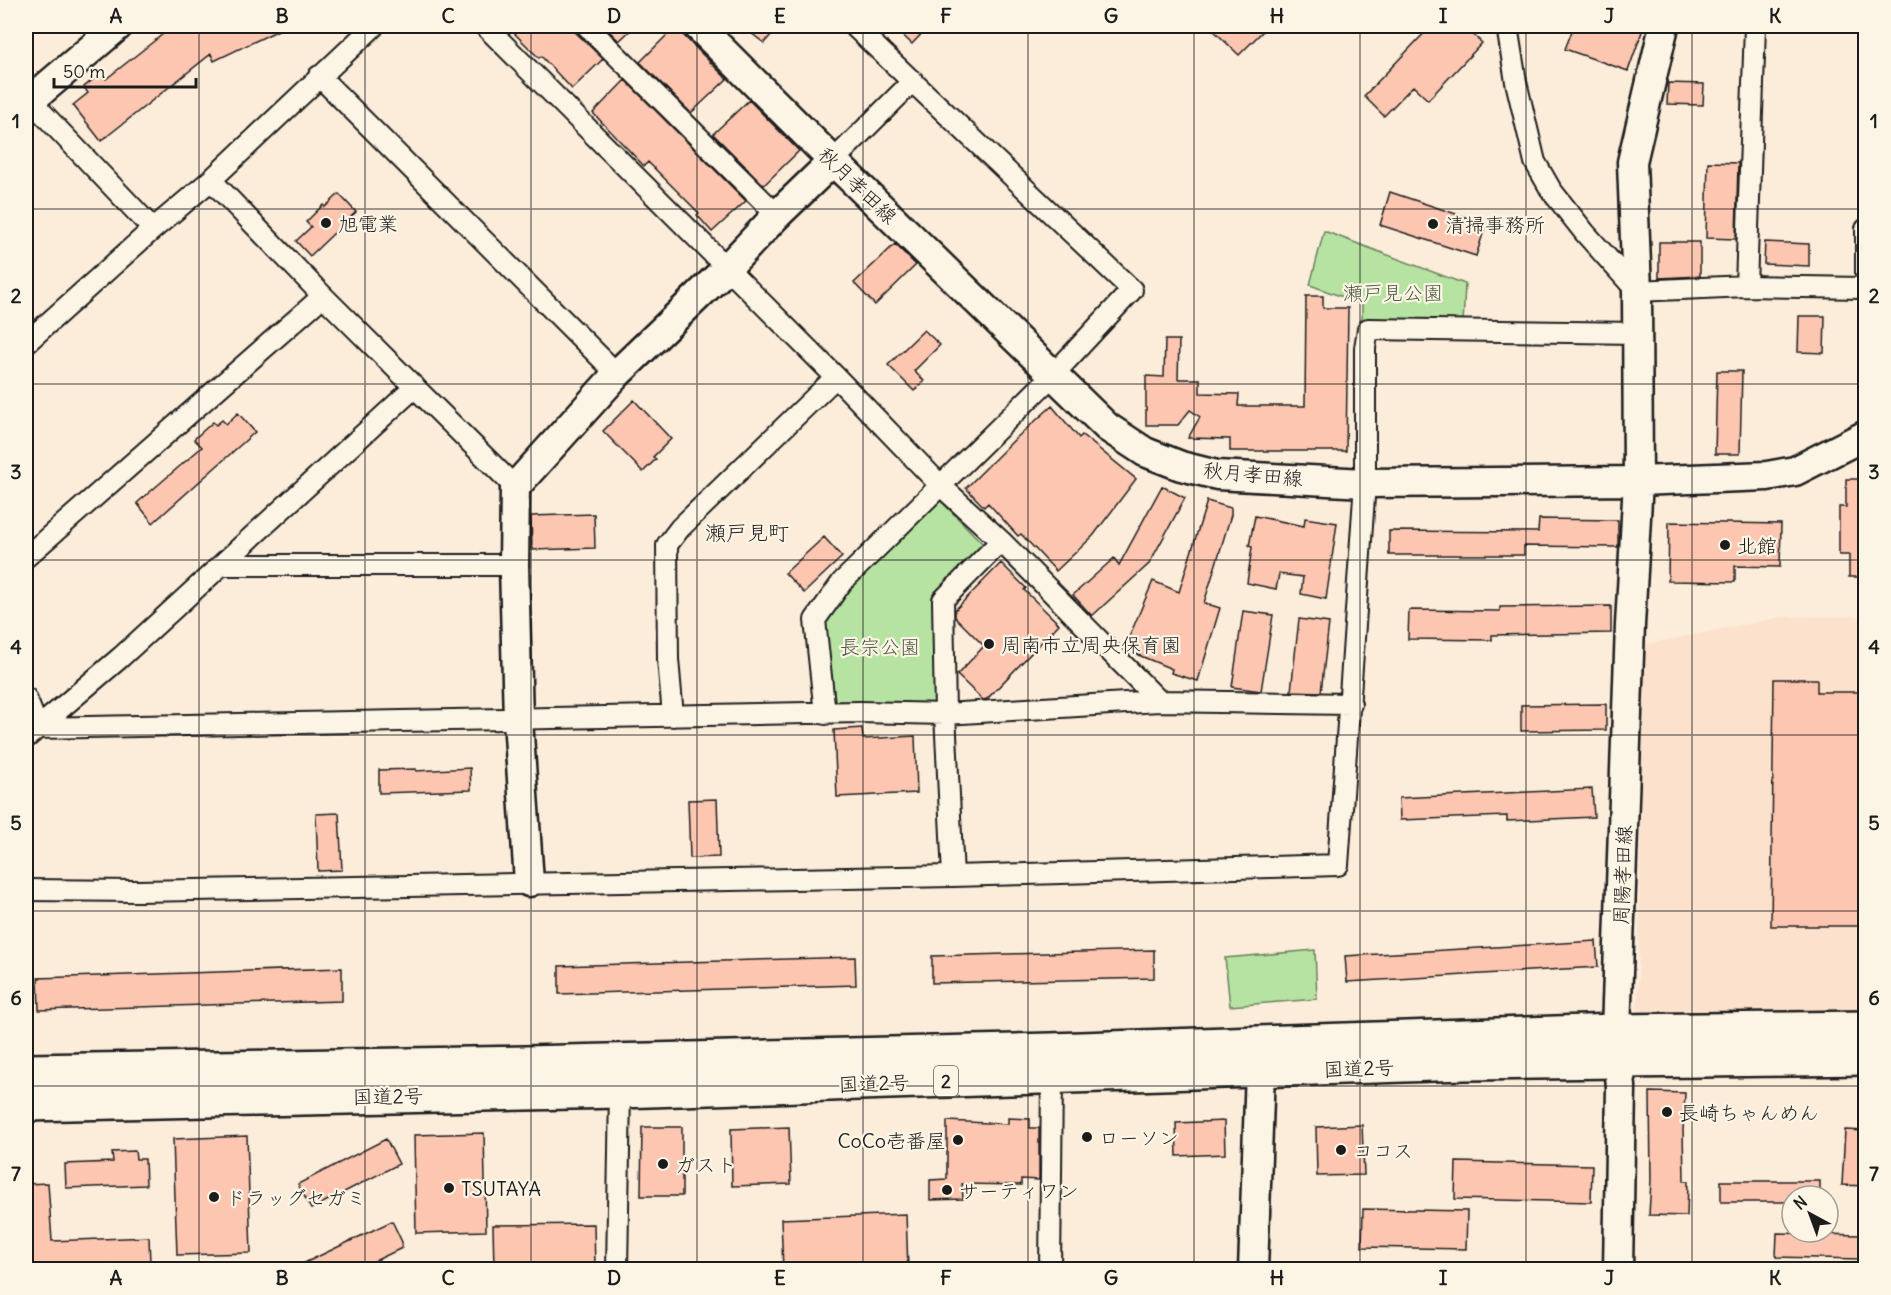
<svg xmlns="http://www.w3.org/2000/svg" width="1891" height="1295" viewBox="0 0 1891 1295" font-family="Delius,'Klee One',sans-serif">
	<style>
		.built { fill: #fce1cd }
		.green { fill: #b6e3a1; stroke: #69805e; stroke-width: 1.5 }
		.building { fill: #fdc6b0; stroke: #1c1c1c; stroke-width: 1.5 }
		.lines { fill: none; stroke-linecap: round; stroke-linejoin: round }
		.street-casing { stroke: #1c1c1c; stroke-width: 24 }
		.secondary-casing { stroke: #1c1c1c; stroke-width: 33 }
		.highway-casing { stroke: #1c1c1c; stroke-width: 38 }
		.street { stroke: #fcf5e5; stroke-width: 20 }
		.secondary { stroke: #fcf5e5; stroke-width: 28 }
		.highway { stroke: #fcf5e5; stroke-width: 33 }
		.grid { fill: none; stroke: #1c1c1c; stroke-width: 1.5; stroke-opacity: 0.55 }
		.poi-dot { fill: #1c1c1c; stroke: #fcf5e5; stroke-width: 2 }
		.labels { text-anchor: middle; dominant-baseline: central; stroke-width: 4.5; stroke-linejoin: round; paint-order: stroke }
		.shield { fill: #fcf5e5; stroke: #5f5d58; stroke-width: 1.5 }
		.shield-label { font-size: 18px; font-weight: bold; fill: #1c1c1c }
		.street-label { font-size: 20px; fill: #1c1c1c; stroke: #fcf5e5 }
		.poi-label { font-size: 20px; fill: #1c1c1c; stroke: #fcf5e5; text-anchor: start }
		.park-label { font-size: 20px; fill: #4a5844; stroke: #fcf5e5 }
		.neighbourhood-label { font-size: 21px; fill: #1c1c1c; stroke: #fcf5e5 }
		.neatline { fill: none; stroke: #1c1c1c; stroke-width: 2 }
		.grid-label { font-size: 20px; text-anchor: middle; font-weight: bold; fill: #1c1c1c }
	</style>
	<rect width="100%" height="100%" fill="#fcecda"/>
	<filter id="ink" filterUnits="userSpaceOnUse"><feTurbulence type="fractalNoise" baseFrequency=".0167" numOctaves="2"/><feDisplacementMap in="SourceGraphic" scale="12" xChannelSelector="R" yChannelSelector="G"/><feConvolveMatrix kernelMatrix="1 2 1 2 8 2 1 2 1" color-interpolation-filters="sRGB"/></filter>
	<g filter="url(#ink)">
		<path class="built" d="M1865 616V1012L1638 1018 1643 645 1782 617Z"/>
		<path class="green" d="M1324 231 1465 284 1463 324H1362V304L1310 285Z
			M939 499 984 545 938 590 934 603 935 705 830 701 822 624 840 597Z
			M1315 950 1317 999 1230 1006 1225 958Z"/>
		<path class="building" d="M156 26H287L214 61 211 54 101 141 73 105 88 93 84 87 101 73 106 79 163 34Z
			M507 26H569L603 59 572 89 541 56 539 58Z
			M604 26H635L619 41Z
			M742 26H779L764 43Z
			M893 26H929L912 44Z
			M1209 26H1268L1239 55Z
			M1431 26H1464L1482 43 1428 100 1413 86 1384 116 1364 96Z
			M1574 26H1644L1628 71 1565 49Z
			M675 27 727 79 691 113 640 62Z
			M625 80 746 201 712 232 697 215 699 213 648 162 644 166 593 113Z
			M1668 83 1704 84 1703 105 1667 104Z
			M749 100 799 151 764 185 713 134Z
			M1708 162 1738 163 1736 239 1706 238Z
			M1390 192 1486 224 1476 256 1380 225Z
			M339 194 356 212 310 256 296 241 311 227 306 222 323 205 325 207Z
			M1659 242H1700V276L1659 278Z
			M1765 242 1809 244V266L1764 264Z
			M895 244 916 265 875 305 854 283Z
			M1306 296H1323V308H1348L1346 451H1230V439L1188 438 1200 417 1190 410 1178 425H1146V376L1164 377 1165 340H1179L1178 379H1200V393L1239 394 1238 406H1305Z
			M1799 316H1825L1824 353 1798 352Z
			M924 330 940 345 914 371 924 381 914 391 888 365Z
			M1717 371H1742L1740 454H1715Z
			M634 400 671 439 653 457 656 459 643 472 603 431Z
			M1052 406 1079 438 1082 435 1136 479 1093 536 1056 571 1021 534 1018 536 988 503 984 507 966 488 1014 440Z
			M238 413 255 432 153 523 137 503 202 447 194 439 213 422 216 425 222 420 226 424Z
			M1846 479H1866V577H1849V555H1839V507H1846Z
			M1162 486 1185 498 1149 564 1092 616 1073 595 1114 558 1119 565Z
			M1207 501 1231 508V515L1204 603 1220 608 1198 681 1171 673 1172 669 1124 649 1153 581 1179 592Z
			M594 514 595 548 532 550 531 516Z
			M1255 516 1304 526 1305 518 1337 523 1326 599 1301 594 1303 577 1279 574 1276 589 1247 583 1252 547 1249 546Z
			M1539 519 1618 520V547L1524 546V555H1389V531L1538 532Z
			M1669 522 1781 524 1780 567 1735 566V582L1668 581Z
			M824 537 842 557 804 593 785 573Z
			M1001 563 1026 588 1024 590 1059 624 987 699 983 700 957 675 984 646 955 617V610Z
			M1611 606V633L1492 635V640L1408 639 1409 610 1500 611V607Z
			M1243 611 1273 615 1261 691 1232 687Z
			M1299 619 1329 623 1321 692 1291 691Z
			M1774 679H1817V692H1866V926H1771Z
			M1606 704V730L1521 731V705Z
			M862 728 863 739 915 736 917 793 837 797 834 730Z
			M470 768 471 790 379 793V770L416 769V771Z
			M1592 789 1594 817 1507 821V816L1400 820 1399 798Z
			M717 799 719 857 690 858 688 800Z
			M339 813 342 870 318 871 316 814Z
			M1596 941 1598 967 1347 982 1345 956Z
			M1154 950V978L932 983V956Z
			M855 957 856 985 559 994V966Z
			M342 968V1001L39 1010 38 978Z
			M1650 1092 1685 1093 1683 1130 1684 1181H1688L1687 1216 1649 1215 1651 1180Z
			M1008 1118 1030 1119V1128H1039V1180L1021 1179V1185L962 1184 963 1199 930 1200V1180L947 1179V1121L1008 1124Z
			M1224 1121 1225 1154 1177 1156 1176 1123Z
			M1362 1125 1364 1175 1317 1176 1316 1127Z
			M642 1127H682V1196H641Z
			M789 1127 791 1184 732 1186 731 1129Z
			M1845 1130 1866 1131V1186L1842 1185Z
			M484 1133 486 1231 416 1233 414 1135Z
			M247 1136 251 1253 177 1255 173 1139Z
			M386 1139 399 1164 311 1209 298 1184Z
			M135 1151 136 1159H145L146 1185 66 1188 65 1164 113 1162 112 1152Z
			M1456 1162 1592 1165 1591 1202 1455 1199Z
			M1721 1181H1820V1196H1792V1202H1721Z
			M48 1183 52 1241 149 1237 150 1263 42 1267V1269H26V1184Z
			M1363 1209 1467 1211 1466 1249 1362 1247Z
			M906 1214 908 1269H783L781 1219Z
			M392 1221 402 1242V1248L358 1269H292Z
			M594 1224 595 1269H494L493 1225Z
			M1777 1233 1860 1235V1259L1776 1257Z"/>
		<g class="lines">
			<g class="street-casing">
				<path id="street" d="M485 26 836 377 940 485 1001 541 1159 701
					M587 26 777 215
					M1507 26 1516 82 1535 162 1551 190 1585 233 1637 291 1746 286 1864 288
					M319 76 617 374
					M30 100 153 229
					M833 161 913 81
					M211 180 323 296 515 487
					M1866 229V291
					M1746 286 1755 26
					M26 343 153 229 211 180 374 26
					M26 557 323 296
					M222 565H514
					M26 698 38 728
					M825 714 815 620 842 582 1053 375 1132 290 854 26
					M673 716 668 659 667 545 680 528 836 377
					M38 728 860 712 945 714 1159 701 1351 704
					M26 738 121 657 415 387
					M953 876 945 714 943 600 1001 541
					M26 890 138 891 953 876 1338 865 1365 483V348L1368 329 1637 333
					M617 1270 620 1091
					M1050 1270 1052 1078"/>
			</g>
			<g class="secondary-casing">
				<path id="secondary" d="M698 26 833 161 1107 427 1145 452 1181 466 1217 475 1365 483 1638 481 1767 476 1795 471 1866 435
					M26 104 118 26
					M529 882 518 720 514 565 515 487 617 374 727 268 777 215 833 161
					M1253 1270 1260 1070
					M1618 1270 1621 1087 1616 1031 1630 625 1638 481 1637 291 1632 162 1664 26"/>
			</g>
			<g class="highway-casing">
				<path id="highway" d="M26 1071 525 1063 1051 1050 1616 1031 1866 1028
					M26 1104 620 1091 1464 1063 1866 1058"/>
			</g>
			<use href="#street" class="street"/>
			<use href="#secondary" class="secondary"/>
			<use href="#highway" class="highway"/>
		</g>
	</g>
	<path class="grid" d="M199 26V1270M365 26V1270M531 26V1270M697 26V1270M863 26V1270M1028 26V1270M1194 26V1270M1360 26V1270M1526 26V1270M1692 26V1270M26 209H1866M26 384H1866M26 560H1866M26 735H1866M26 911H1866M26 1086H1866"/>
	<g class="poi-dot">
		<circle cx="326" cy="223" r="6"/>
		<circle cx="1433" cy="224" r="6"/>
		<circle cx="1725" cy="545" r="6"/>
		<circle cx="989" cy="644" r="6"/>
		<circle cx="1667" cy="1112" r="6"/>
		<circle cx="1087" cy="1137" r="6"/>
		<circle cx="958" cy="1140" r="6"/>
		<circle cx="1341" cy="1150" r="6"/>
		<circle cx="663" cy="1164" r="6"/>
		<circle cx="449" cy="1188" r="6"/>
		<circle cx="947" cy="1190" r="6"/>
		<circle cx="214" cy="1197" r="6"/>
	</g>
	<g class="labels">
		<rect class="shield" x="934" y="1066" width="24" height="30" rx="4.5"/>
		<g class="shield-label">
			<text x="946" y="1081">2</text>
		</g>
		<g class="street-label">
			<text transform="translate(858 185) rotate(44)">秋月孝田線</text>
			<text transform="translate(1253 474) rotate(5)">秋月孝田線</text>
			<text transform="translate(1622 875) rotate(-88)">周陽孝田線</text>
			<text transform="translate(1359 1068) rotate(-2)">国道2号</text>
			<text transform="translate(874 1083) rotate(-2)">国道2号</text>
			<text transform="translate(388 1096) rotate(-1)">国道2号</text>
		</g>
		<g class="poi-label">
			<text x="338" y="223">旭電業</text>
			<text x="1445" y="224">清掃事務所</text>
			<text x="1737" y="545">北館</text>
			<text x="1001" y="644">周南市立周央保育園</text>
			<text x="1679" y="1112">長崎ちゃんめん</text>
			<text x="1099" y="1137">ローソン</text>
			<text x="946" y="1140" text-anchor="end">CoCo壱番屋</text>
			<text x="1353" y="1150">ココス</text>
			<text x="675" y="1164">ガスト</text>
			<text x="461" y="1188">TSUTAYA</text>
			<text x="959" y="1190">サーティワン</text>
			<text x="226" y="1197">ドラッグセガミ</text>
		</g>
		<g class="park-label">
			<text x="1393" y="292">瀬戸見公園</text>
			<text x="880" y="646">長宗公園</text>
		</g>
		<g class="neighbourhood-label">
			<text x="747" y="532">瀬戸見町</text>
		</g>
	</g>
	<rect width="1891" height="1295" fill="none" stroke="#fcf5e5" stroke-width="66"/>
	<g transform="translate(1810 1214) rotate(319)"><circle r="28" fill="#fcf5e5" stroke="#a29e95" stroke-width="1.5"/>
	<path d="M0-4.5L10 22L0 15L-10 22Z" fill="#1c1c1c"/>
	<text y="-9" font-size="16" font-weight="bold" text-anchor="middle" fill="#1c1c1c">N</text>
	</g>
	<path d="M54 78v9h142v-9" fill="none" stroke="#1c1c1c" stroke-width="3"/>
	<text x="63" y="78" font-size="18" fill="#1c1c1c" stroke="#fcf5e5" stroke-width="4.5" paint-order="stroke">50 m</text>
	<rect x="33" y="33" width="1825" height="1229" class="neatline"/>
	<g class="grid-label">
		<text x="116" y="23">A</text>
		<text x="282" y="23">B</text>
		<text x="448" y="23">C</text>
		<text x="614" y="23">D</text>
		<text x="780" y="23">E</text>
		<text x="946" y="23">F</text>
		<text x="1111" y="23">G</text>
		<text x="1277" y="23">H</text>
		<text x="1443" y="23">I</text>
		<text x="1609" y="23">J</text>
		<text x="1775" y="23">K</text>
		<text x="16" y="128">1</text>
		<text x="1874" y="128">1</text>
		<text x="16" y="303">2</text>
		<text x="1874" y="303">2</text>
		<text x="16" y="479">3</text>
		<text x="1874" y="479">3</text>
		<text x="16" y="654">4</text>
		<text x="1874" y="654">4</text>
		<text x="16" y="830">5</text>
		<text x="1874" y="830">5</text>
		<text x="16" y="1005">6</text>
		<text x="1874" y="1005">6</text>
		<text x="16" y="1181">7</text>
		<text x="1874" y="1181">7</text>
		<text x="116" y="1285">A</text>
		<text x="282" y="1285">B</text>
		<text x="448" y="1285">C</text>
		<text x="614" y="1285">D</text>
		<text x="780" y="1285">E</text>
		<text x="946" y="1285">F</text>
		<text x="1111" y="1285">G</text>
		<text x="1277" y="1285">H</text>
		<text x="1443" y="1285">I</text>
		<text x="1609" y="1285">J</text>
		<text x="1775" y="1285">K</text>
	</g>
</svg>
